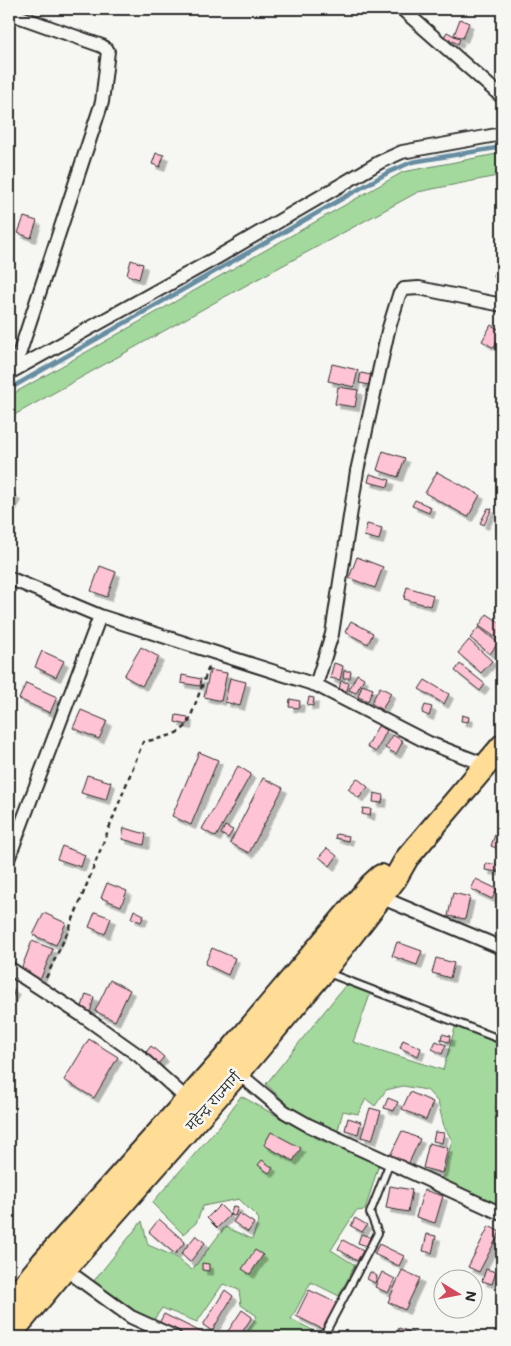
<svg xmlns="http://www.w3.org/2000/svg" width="511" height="1346" viewBox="0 0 511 1346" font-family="Mali,'Playpen Sans Deva',sans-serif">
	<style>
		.green { fill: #a3d99c; stroke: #678264 }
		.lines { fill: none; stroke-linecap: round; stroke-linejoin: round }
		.stream { stroke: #668da1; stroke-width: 4.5 }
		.building { fill: #fec3d4; stroke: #2b2b2b; filter: url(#shadow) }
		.lane-casing { stroke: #2b2b2b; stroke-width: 10 }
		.street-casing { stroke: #2b2b2b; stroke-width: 16 }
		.highway-casing { stroke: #2b2b2b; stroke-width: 26 }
		.path { stroke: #2b2b2b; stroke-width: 2.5; stroke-dasharray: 5 4; stroke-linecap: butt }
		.lane { stroke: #f6f6f2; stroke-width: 6 }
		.street { stroke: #f6f6f2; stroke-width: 12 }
		.highway { stroke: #ffdd96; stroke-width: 22 }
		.labels { text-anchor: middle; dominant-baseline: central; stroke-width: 5; stroke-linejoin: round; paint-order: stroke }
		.street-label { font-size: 12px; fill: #2b2b2b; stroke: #f6f6f2 }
	</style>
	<defs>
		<filter id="shadow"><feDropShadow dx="4.5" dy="4.5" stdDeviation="0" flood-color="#0004"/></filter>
	</defs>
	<rect width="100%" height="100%" fill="#f6f6f2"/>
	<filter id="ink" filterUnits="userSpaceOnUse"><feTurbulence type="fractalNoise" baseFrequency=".02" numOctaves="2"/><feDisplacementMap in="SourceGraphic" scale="10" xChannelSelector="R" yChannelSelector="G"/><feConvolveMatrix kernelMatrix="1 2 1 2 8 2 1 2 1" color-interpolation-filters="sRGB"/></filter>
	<g filter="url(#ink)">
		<path class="green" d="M502 153V175L418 192 219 300 9 418V396L403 172Z
			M348 982 371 992 353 1042 443 1070 457 1021 502 1040V1206L442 1179 452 1140 444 1127 438 1102 427 1090 403 1086 386 1090 375 1106 366 1099 358 1114 343 1111 337 1134 305 1121 266 1084Z
			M241 1096 320 1140 379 1164 365 1210 356 1211 331 1250 355 1265 339 1296 311 1282 291 1319 320 1334 318 1337H244L257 1316 241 1305 239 1290 223 1284 197 1322 162 1308 153 1321 126 1310 93 1282 142 1221 148 1245 176 1257 192 1270 225 1227 252 1239 259 1219 239 1199 203 1206 196 1223 183 1234 152 1203 221 1124Z"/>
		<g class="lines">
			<path class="stream" d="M9 389 389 172 412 162 502 147"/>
		</g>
		<path class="building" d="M460 19 469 23 463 38 454 35Z
			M447 32 460 39 458 44 444 37Z
			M156 153 164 155 160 167 152 164Z
			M24 217 37 221 31 238 18 233Z
			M499 256 502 257V279L494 277Z
			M131 260 143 264 139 279 127 275Z
			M491 325 502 331 494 348 482 341Z
			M332 364 358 370 354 387 328 381Z
			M361 373 371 375 369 385 359 383Z
			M338 387 358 390 355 407 335 404Z
			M383 451 405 458 398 477 377 470Z
			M437 472 480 495 468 517 425 493Z
			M370 474 390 480 388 487 368 482Z
			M9 492 16 496 12 505 9 503Z
			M415 500 431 507 429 513 412 506Z
			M488 508 492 509 484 525 480 523Z
			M367 524 382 528 379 540 364 536Z
			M357 557 383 567 375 588 349 578Z
			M100 566 116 572 107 597 91 591Z
			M407 587 433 595 430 606 404 599Z
			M487 614 502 624V642L479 626Z
			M351 621 373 633 368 644 345 632Z
			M479 627 498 643 490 654 470 638Z
			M469 640 492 661 481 673 458 653Z
			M141 647 159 657 142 686 124 676Z
			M42 651 64 661 56 677 35 667Z
			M334 663 343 666 340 680 330 678Z
			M460 664 485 684 480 691 455 671Z
			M210 670 227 673 221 701 204 697Z
			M344 671H351L350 678H343Z
			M357 674 364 678 356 693 349 690Z
			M182 675 201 679 200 686 181 683Z
			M230 678 246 682 240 706 225 702Z
			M425 680 449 694 444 704 419 689Z
			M341 681 349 683 347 691 339 689Z
			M26 683 57 697 50 713 19 699Z
			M362 685 373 689 368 701 358 697Z
			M380 687 391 693 382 710 371 703Z
			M309 697 314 698 313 706 307 705Z
			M290 699 300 701 299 708 289 707Z
			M425 705 432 707 429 716 422 713Z
			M81 710 107 721 99 739 73 728Z
			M176 715 188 717 187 725 175 722Z
			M462 715 469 717 468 722 461 721Z
			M378 726 387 730 376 752 367 747Z
			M393 735 403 741 396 754 385 748Z
			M199 752 218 760 191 825 172 816Z
			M238 766 251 774 216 837 202 829Z
			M87 775 111 782 106 800 81 793Z
			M263 778 283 788 249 853 230 843Z
			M357 778 368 787 359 798 348 789Z
			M374 793 383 795 382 803 373 802Z
			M363 808 371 809 370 816 362 814Z
			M499 823 502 824V850L491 846Z
			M225 826 233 830 228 838 221 834Z
			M124 828 146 834 144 845 122 839Z
			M336 834 349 836 348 841 335 838Z
			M62 846 85 855 81 867 57 859Z
			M327 848 337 856 330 866 319 857Z
			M486 863 499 865 498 872 485 870Z
			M476 879 497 889 492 899 471 889Z
			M107 883 127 891 121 906 101 898Z
			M453 893 470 897 465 919 448 916Z
			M134 910 144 915 141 922 131 918Z
			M95 912 111 918 105 934 89 927Z
			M44 913 66 923 56 945 33 935Z
			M32 941 53 949 40 980 20 972Z
			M397 942 422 951 417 965 392 956Z
			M212 948 235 958 228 975 205 964Z
			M436 958 454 963 450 978 432 973Z
			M110 980 130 990 115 1021 95 1011Z
			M9 987 15 990 9 1004Z
			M86 994 94 997 90 1013 81 1010Z
			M442 1034 450 1036 449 1042 441 1040Z
			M89 1039 118 1057 94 1098 64 1080Z
			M403 1040 421 1048 418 1056 400 1048Z
			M436 1041 446 1045 442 1054 432 1049Z
			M151 1046 164 1057 156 1066 143 1056Z
			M410 1092 433 1102 426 1120 402 1109Z
			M388 1098 398 1102 394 1111 384 1108Z
			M370 1108 381 1111 372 1140 361 1137Z
			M348 1118 361 1122 358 1134 345 1130Z
			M402 1131 420 1139 408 1165 390 1156Z
			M271 1132 301 1148 293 1161 264 1145Z
			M435 1132 444 1133 442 1143 433 1141Z
			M429 1143 448 1148 442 1173 423 1168Z
			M262 1160 273 1168 269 1173 258 1165Z
			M390 1186 412 1190 408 1212 386 1208Z
			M424 1190 443 1196 435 1223 416 1217Z
			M220 1205 230 1215 217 1228 207 1218Z
			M233 1206 238 1207 235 1216 230 1215Z
			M239 1213 254 1223 248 1232 233 1222Z
			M355 1218 367 1225 362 1232 351 1226Z
			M159 1219 185 1242 175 1254 149 1232Z
			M489 1226 500 1232 479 1272 468 1267Z
			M361 1234 370 1237 367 1246 358 1243Z
			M427 1234 436 1236 432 1253 423 1251Z
			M196 1235 205 1243 190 1262 181 1254Z
			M343 1240 363 1251 357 1261 338 1249Z
			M379 1244 404 1256 399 1266 374 1254Z
			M255 1250 263 1255 250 1274 242 1269Z
			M202 1263 209 1264V1271L202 1270Z
			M486 1269 496 1272 492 1284 482 1281Z
			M402 1270 420 1278 405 1310 388 1302Z
			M370 1272 377 1276 375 1283 367 1279Z
			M382 1272 395 1279 388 1293 375 1287Z
			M225 1290 233 1296 212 1331 203 1325Z
			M309 1290 337 1303 324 1330 296 1316Z
			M242 1310 252 1317 239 1337H224Z
			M164 1314 205 1334 203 1337H183L158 1325Z
			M399 1328 418 1335 417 1337H395Z"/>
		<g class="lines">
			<g class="lane-casing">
				<path id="lane" d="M328 973 502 1040
					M323 1337 378 1233 370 1213 390 1162"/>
			</g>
			<g class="street-casing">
				<path id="street" d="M402 9 502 97
					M9 13 102 46 108 51 102 102 14 370
					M9 373 216 258 380 162 402 152 502 134
					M9 578 100 616 316 685 429 743 486 765
					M316 685 332 634 357 471 388 331 399 295 404 289 419 288 502 305
					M9 857 100 616
					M380 897 502 948
					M9 968 83 1016 138 1055 187 1099
					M238 1073 285 1112 308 1125 502 1214
					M65 1269 131 1317 175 1337"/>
			</g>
			<g class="highway-casing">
				<path id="highway" d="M9 1303 43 1262 222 1061 371 885 381 876
					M9 1336 65 1269 238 1073 324 971 395 879 407 858 502 746"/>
			</g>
			<path class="path" d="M46 978 70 927 143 742C159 738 177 737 188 724L210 664"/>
			<use href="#lane" class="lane"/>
			<use href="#street" class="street"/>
			<use href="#highway" class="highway"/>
		</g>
	</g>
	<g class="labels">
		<g class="street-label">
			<text transform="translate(213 1101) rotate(-48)">महेन्द्र राज्मार्ग्</text>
		</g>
	</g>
	<rect width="511" height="1346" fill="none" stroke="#f6f6f2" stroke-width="30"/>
	<rect x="15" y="15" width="481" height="1316" fill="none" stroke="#2b2b2b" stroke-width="2" filter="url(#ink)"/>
	<g transform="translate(458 1294) rotate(100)"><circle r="24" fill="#f6f6f2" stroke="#a5a5a2"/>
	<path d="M0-4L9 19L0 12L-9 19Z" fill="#d1495b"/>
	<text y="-8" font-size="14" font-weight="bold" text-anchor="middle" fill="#2b2b2b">N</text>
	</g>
</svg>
